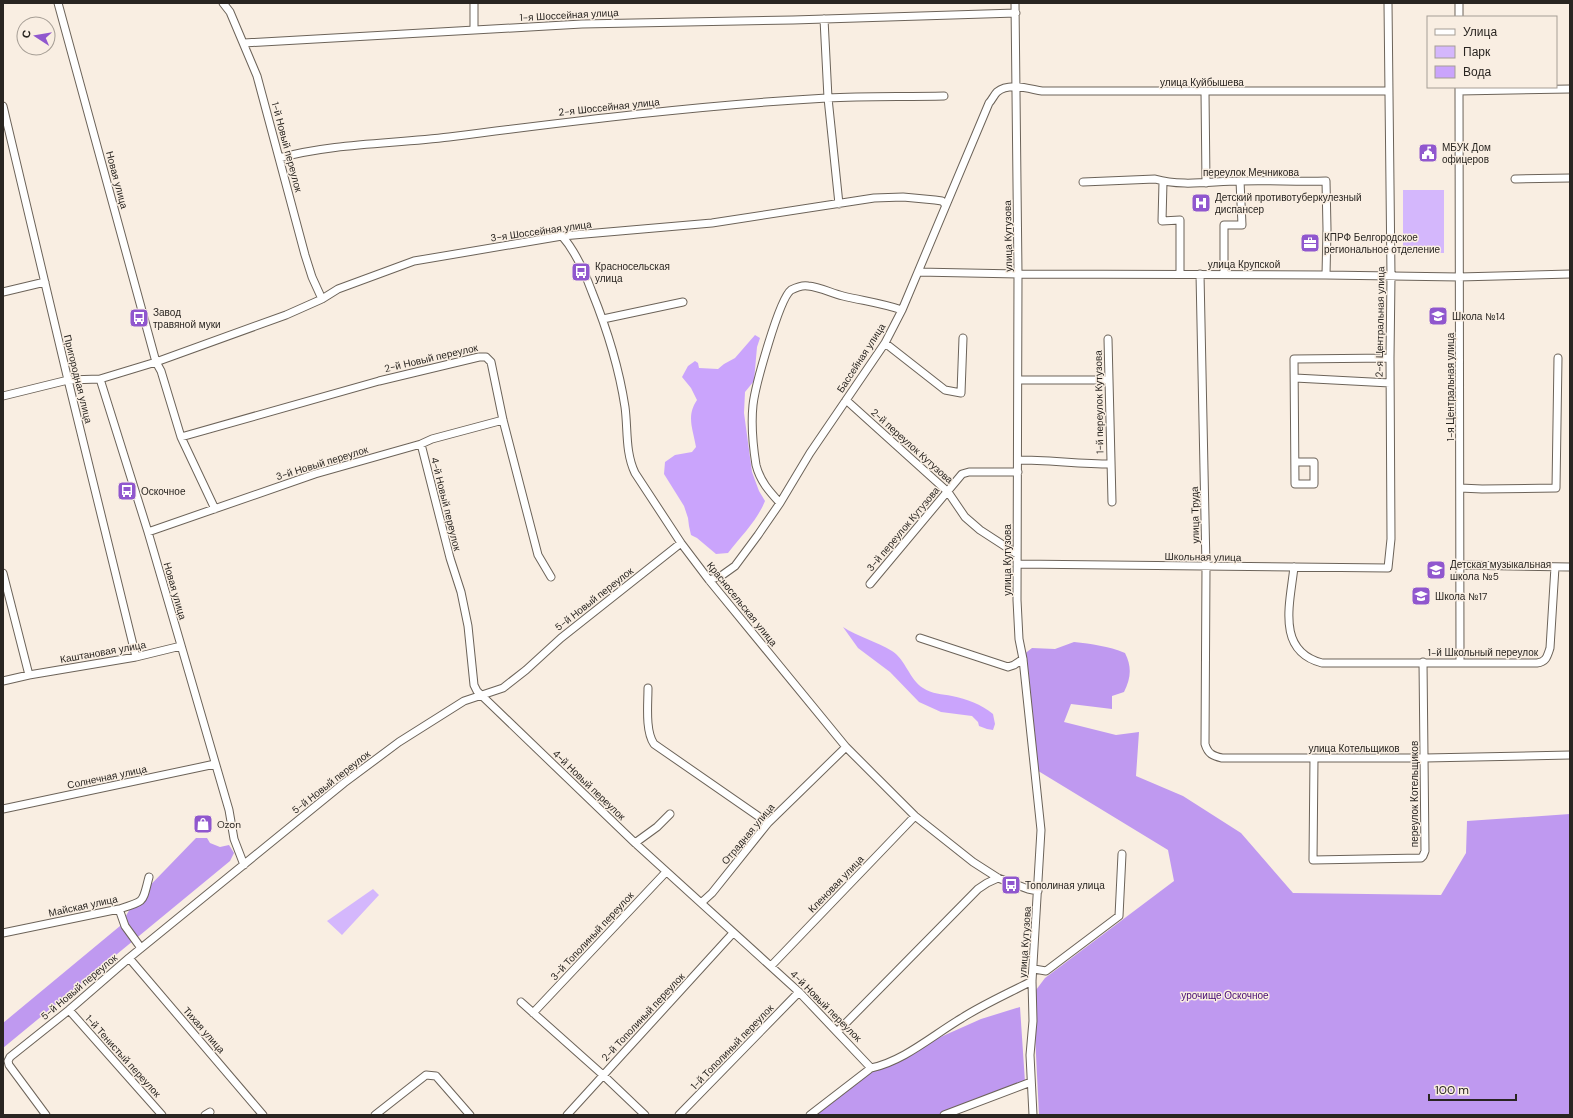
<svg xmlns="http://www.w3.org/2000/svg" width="1573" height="1118" viewBox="0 0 1573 1118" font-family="'DM Sans',sans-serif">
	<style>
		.green { fill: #d4b7fc }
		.forest { fill: #bf99f0 }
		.water { fill: #caa4fc }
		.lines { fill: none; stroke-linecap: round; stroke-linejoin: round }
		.minor-casing { stroke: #6c6359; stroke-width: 9 }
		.minor { stroke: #fff; stroke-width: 7 }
		.labels { text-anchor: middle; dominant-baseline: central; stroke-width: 3; stroke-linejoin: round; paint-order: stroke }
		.street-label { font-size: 10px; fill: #292521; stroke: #f9eee2 }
		.poi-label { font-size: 10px; fill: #292521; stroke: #f9eee2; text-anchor: start }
		.park-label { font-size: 10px; fill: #450972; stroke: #f9eee2 }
	</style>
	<rect width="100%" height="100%" fill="#f9eee2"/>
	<path class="green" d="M1403 190H1444V253H1403Z
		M373 889 379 895 342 935 327 921Z"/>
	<path class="forest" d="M1074 642C1092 644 1108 646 1125 653 1132 667 1131 678 1124 692L1112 696V709L1071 704 1064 722 1116 735 1139 732 1136 776 1183 796 1241 833 1293 893 1441 895 1466 853 1467 821 1570 814V1115H1039L1033 994 1045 978 1174 881 1168 850 1035 769 1023 655 1032 648 1055 649Z
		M196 838H207L210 843 220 847 229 845 234 853 230 861 3 1048V1023L120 926 134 902Z
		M1020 1007 1025 1082 941 1115H806L880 1064 981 1019Z"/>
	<path class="water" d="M755 335 760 338 757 347 754 381 745 392 744 413 752 472 759 491 765 501C757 521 741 536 728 553L716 554 697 538 691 535 689 526 688 518 684 506 664 474 665 462 675 455 692 452 696 447C693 429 686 416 697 400L691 388 682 377 688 366 695 361 698 363 699 368 718 369 724 364 735 358Z
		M843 627C858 637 876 641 892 651 906 660 909 679 923 688 932 694 942 694 952 696 967 699 981 704 993 714L995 724 993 730 987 729 979 726 978 722 972 716 941 712 919 702 890 672 858 648Z"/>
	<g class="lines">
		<g class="minor-casing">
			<path id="minor" d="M58 3 156 362 100 379 148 532 229 810 234 839 244 865
				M223 3 230 12 257 76 305 255 312 277 322 299
				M474 3V30
				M1015 3 1018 274 1017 600 1019 639 1023 659 1041 830 1032 981 1033 1021 1030 1055 1033 1115
				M1459 3V17
				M824 19 828 98 839 204
				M244 43 582 24 793 20 1016 13
				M1459 87 1460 662
				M1459 91 1570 89
				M1205 92 1206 183
				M3 106 68 380 136 657
				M279 158C334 143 392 144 449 137 574 121 700 105 827 98 866 96 905 97 944 96
				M1515 179 1570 178
				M1083 182 1155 179C1182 187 1213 181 1240 181 1269 180 1297 182 1326 181L1327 229 1326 275
				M1163 182 1162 221 1180 220V274
				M562 236C576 252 585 273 592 292 607 329 619 368 625 407 628 429 625 452 635 473L681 543 709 580 846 747 915 816 973 862 998 878 1028 889 1038 891
				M918 272 1018 274 1326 275 1459 277 1570 274
				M1200 274 1206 567 1205 744C1208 754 1213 756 1222 758H1425L1570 755
				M1224 274V225H1242L1240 181
				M3 292 45 282
				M603 319 683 302
				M1108 339 1112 502
				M885 343 945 390 961 393 963 338
				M1295 378 1390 383
				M1018 380H1109
				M3 396 68 380 100 379
				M846 400 948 492 965 517 980 530 1017 554
				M181 437 379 381 479 357H486L491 362 503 420 538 555 551 577
				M421 444 450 558 461 592 468 626 474 685 477 691 635 843 799 992 871 1068
				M1018 460C1049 460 1079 464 1111 464
				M1295 462H1314V484H1295L1294 359 1390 358
				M1460 488 1482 489 1556 488 1558 358
				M780 503C769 491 760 481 756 465 753 446 751 424 753 405 755 387 779 299 791 290 795 288 803 285 808 286 820 287 831 293 843 296 864 301 881 303 902 310
				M215 509 181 437 161 371 156 362 286 315 322 299 338 289 414 261 562 236 712 223 874 198 903 197 935 200 942 201 946 205
				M148 532 315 474 421 444 432 439 503 420
				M1017 564 1388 568 1391 539 1390 358 1391 276 1388 3
				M1460 565 1570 567
				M1294 567C1290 604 1276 651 1322 663H1537C1546 662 1547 657 1550 648L1555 567
				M3 573 29 675
				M709 580 721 576 735 566 758 535 780 503 810 453 885 343 902 310 989 103C992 100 994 95 997 92 1009 82 1029 89 1042 91H1389
				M870 584 962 474 969 472H1018
				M920 638 1008 667 1014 665 1023 659
				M3 681 29 675 136 657 181 646
				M648 688C648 704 645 731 654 744L768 823
				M1314 758 1313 860 1421 858 1423 856 1425 851 1423 662
				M3 809 215 764
				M635 843 657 827 670 814
				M701 903 712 893 768 823 846 747
				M119 909 125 926 141 948
				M3 933 119 909C146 901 142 903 149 877
				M129 958 263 1115
				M771 966 915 816
				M1034 969 1046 971 1119 916 1122 854
				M521 1002 603 1075 645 1115
				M69 1010 162 1115
				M533 1013 666 872
				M838 1031 978 889 987 883 998 878
				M46 1115 9 1065 8 1061 10 1057 69 1010 129 958 344 783 399 742 464 701 503 688 526 670 561 638 681 543
				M205 1115 210 1112
				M375 1115 426 1075 436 1076 470 1115
				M567 1115 733 933
				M679 1115 799 992
				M810 1115 871 1068C904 1061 933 1035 962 1018 984 1004 1009 993 1032 981
				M944 1115 1031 1082"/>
		</g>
		<use href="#minor" class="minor"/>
	</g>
	<defs>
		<g id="civic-square" transform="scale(1)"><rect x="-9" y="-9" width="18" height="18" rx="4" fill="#9057ce" stroke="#f9eee2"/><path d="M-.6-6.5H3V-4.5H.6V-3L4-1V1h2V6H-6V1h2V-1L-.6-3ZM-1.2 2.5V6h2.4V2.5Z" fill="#fff"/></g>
		<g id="hospital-square" transform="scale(1)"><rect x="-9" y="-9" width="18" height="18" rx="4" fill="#9057ce" stroke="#f9eee2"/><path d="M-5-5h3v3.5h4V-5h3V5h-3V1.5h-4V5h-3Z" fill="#fff"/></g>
		<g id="office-square" transform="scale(1)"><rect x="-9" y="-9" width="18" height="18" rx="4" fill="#9057ce" stroke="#f9eee2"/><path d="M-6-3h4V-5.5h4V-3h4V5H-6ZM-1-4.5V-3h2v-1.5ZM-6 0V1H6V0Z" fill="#fff"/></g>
		<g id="bus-square" transform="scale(1)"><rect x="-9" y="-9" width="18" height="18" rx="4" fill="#9057ce" stroke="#f9eee2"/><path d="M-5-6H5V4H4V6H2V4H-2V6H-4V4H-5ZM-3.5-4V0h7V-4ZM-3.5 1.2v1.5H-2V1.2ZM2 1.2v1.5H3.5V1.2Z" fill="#fff"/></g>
		<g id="school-square" transform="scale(1)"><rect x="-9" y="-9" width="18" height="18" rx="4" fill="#9057ce" stroke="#f9eee2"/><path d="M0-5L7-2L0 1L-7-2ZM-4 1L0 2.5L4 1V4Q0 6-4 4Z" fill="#fff"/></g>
		<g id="shop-square" transform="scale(1)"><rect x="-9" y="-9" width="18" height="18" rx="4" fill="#9057ce" stroke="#f9eee2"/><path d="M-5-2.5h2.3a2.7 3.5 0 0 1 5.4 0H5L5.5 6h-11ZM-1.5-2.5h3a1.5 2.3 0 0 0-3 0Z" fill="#fff"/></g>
	</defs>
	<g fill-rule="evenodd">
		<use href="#civic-square" x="1428" y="153"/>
		<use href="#hospital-square" x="1201" y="203"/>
		<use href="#office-square" x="1310" y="243"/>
		<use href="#bus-square" x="581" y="272"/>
		<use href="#school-square" x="1438" y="316"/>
		<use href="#bus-square" x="139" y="318"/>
		<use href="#bus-square" x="127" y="491"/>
		<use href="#school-square" x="1436" y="570"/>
		<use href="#school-square" x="1421" y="596"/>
		<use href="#shop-square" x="203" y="824"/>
		<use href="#bus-square" x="1011" y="885"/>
	</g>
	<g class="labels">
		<g class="street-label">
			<text transform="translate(569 15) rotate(-3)">1-я Шоссейная улица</text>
			<text x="1202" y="82">улица Куйбышева</text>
			<text transform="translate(609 107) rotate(-6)">2-я Шоссейная улица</text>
			<text transform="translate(287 147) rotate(75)">1-й Новый переулок</text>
			<text x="1251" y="172">переулок Мечникова</text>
			<text transform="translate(117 180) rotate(75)">Новая улица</text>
			<text transform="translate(541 231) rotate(-8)">3-я Шоссейная улица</text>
			<text transform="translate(1008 236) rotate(-91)">улица Кутузова</text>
			<text x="1244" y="264">улица Крупской</text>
			<text transform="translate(1380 322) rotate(-89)">2-я Центральная улица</text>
			<text transform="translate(431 358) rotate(-13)">2-й Новый переулок</text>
			<text transform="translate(861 358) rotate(-57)">Бассейная улица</text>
			<text transform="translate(78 379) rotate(76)">Пригородная улица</text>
			<text transform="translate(1450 387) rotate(-90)">1-я Центральная улица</text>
			<text transform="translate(1099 402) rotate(-91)">1-й переулок Кутузова</text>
			<text transform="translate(912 446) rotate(42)">2-й переулок Кутузова</text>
			<text transform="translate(322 463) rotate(-17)">3-й Новый переулок</text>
			<text transform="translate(446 504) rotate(76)">4-й Новый переулок</text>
			<text transform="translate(1195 515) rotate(-91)">улица Труда</text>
			<text transform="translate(903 529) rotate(-50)">3-й переулок Кутузова</text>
			<text transform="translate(1203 557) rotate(1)">Школьная улица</text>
			<text transform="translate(1007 560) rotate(-90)">улица Кутузова</text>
			<text transform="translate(175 591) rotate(74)">Новая улица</text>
			<text transform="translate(594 599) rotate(-38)">5-й Новый переулок</text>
			<text transform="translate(742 604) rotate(51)">Красносельская улица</text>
			<text transform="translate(103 652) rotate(-10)">Каштановая улица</text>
			<text x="1483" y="652">1-й Школьный переулок</text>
			<text x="1354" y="748">улица Котельщиков</text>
			<text transform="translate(107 777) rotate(-12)">Солнечная улица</text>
			<text transform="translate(331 782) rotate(-38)">5-й Новый переулок</text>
			<text transform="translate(589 785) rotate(44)">4-й Новый переулок</text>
			<text transform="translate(1414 794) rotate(-90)">переулок Котельщиков</text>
			<text transform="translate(748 834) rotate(-50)">Отрадная улица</text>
			<text transform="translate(836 884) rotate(-46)">Кленовая улица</text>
			<text transform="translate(83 906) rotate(-12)">Майская улица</text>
			<text transform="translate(592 936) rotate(-47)">3-й Тополиный переулок</text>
			<text transform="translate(1025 942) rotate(-86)">улица Кутузова</text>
			<text transform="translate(79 987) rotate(-40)">5-й Новый переулок</text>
			<text transform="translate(826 1006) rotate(45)">4-й Новый переулок</text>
			<text transform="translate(643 1017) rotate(-47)">2-й Тополиный переулок</text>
			<text transform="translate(204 1030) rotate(49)">Тихая улица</text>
			<text transform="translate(732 1047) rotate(-46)">1-й Тополиный переулок</text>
			<text transform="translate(123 1056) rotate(48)">1-й Тенистый переулок</text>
		</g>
		<g class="poi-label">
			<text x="1442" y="147">МБУК Дом<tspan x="1442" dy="12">офицеров</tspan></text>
			<text x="1215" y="197">Детский противотуберкулезный<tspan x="1215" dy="12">диспансер</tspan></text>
			<text x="1324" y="237">КПРФ Белгородское<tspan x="1324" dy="12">региональное отделение</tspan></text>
			<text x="595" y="266">Красносельская<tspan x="595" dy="12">улица</tspan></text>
			<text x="153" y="312">Завод<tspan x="153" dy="12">травяной муки</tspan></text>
			<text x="1452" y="316">Школа №14</text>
			<text x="141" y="491">Оскочное</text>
			<text x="1450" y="564">Детская музыкальная<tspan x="1450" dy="12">школа №5</tspan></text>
			<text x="1435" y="596">Школа №17</text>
			<text x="217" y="824">Ozon</text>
			<text x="1025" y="885">Тополиная улица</text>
		</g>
		<g class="park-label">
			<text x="1225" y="995">урочище Оскочное</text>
		</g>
	</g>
	<rect width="1573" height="1118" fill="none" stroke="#292521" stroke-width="8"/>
	<rect x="1427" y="16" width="130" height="72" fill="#f9eee2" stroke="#a69e95"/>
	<rect x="1435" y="29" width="20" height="6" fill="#ffffff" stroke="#a69e95"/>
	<text x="1463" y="36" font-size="12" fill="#292521">Улица</text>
	<rect x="1435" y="46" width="20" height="12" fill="#d4b7fc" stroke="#a69e95"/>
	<text x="1463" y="56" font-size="12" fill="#292521">Парк</text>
	<rect x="1435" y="66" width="20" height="12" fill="#caa4fc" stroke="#a69e95"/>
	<text x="1463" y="76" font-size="12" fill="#292521">Вода</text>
	<g transform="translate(36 36) rotate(282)"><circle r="19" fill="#f9eee2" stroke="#a69e95"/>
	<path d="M0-3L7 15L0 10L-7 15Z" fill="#9057ce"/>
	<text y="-6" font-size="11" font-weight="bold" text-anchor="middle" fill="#292521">С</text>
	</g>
	<path d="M1429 1094v6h87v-6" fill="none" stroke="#292521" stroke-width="2"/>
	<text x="1435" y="1094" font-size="12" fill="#292521" stroke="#f9eee2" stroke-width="3" paint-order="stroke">100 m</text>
</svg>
